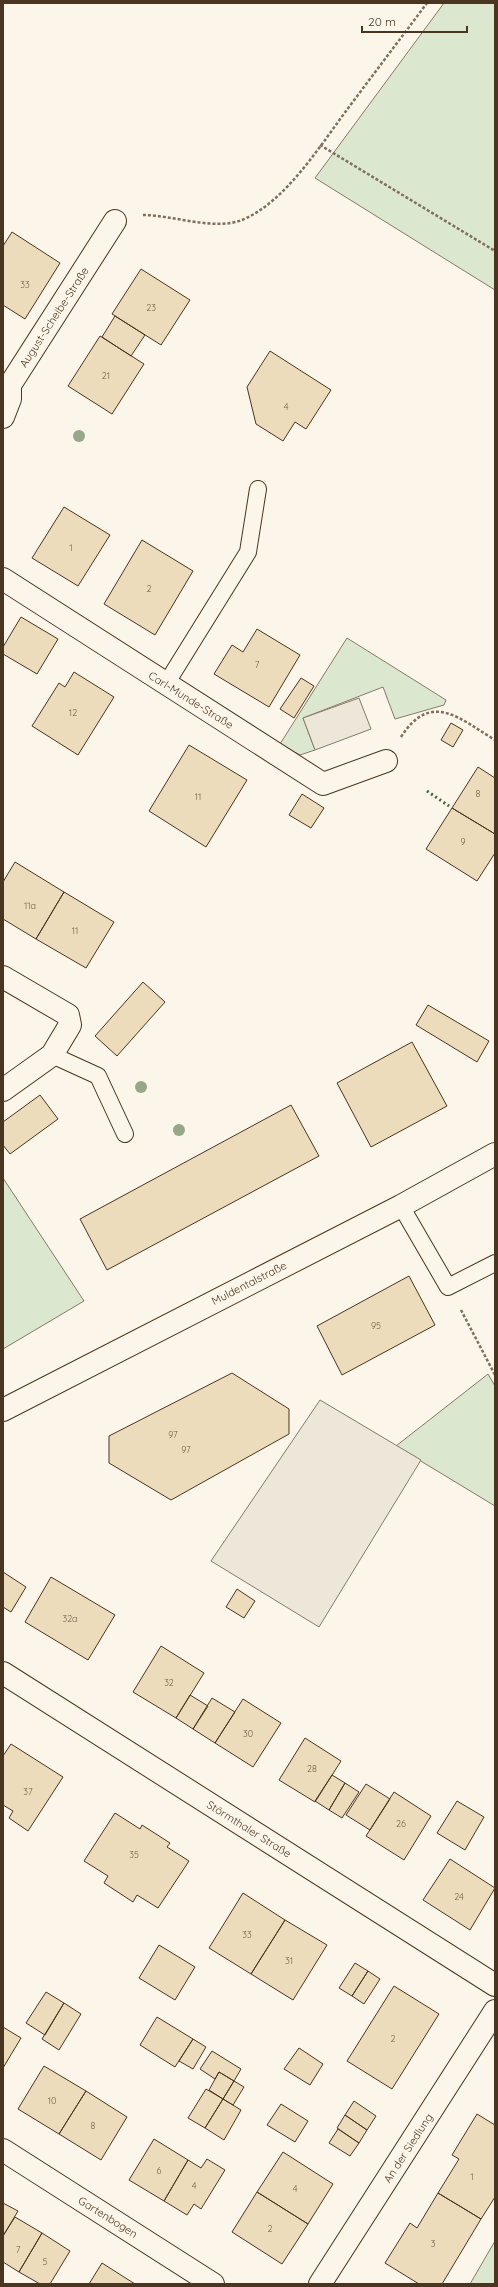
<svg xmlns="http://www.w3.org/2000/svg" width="498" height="2287" viewBox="0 0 498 2287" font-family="Quicksand,sans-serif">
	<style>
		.green { fill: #dce7d0; stroke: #887966 }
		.parking { fill: #ede7d9; stroke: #887966 }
		.building { fill: #ecdcbc; stroke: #4a3520 }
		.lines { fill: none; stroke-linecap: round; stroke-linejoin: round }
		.lane-casing { stroke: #4a3520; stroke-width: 18 }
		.street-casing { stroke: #4a3520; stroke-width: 24 }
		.secondary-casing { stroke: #4a3520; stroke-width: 24 }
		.path { stroke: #7f6f5c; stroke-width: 2.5; stroke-dasharray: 3 2; stroke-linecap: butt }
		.lane { stroke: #fbf6e9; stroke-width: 16 }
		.street { stroke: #fbf6e9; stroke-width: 22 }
		.secondary { stroke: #fbf6e9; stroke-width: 22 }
		.hedge { stroke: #436837; stroke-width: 3; stroke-dasharray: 2 3; stroke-linecap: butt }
		.tree { fill: #96a887 }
		.labels { text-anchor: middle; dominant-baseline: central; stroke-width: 3; stroke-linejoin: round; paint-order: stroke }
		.number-label { font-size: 9px; fill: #725f47 }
		.street-label { font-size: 11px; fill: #4a3520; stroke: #fbf6e9 }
	</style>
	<rect width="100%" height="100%" fill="#fbf6e9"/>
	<path class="green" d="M444 3H495V290L315 178Z
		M347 638 446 700 444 705 395 719 383 687 303 718 315 750 300 755 280 744Z
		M3 1178 84 1301 3 1349Z
		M488 1374 495 1386V1506L396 1446Z
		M495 2241V2284H470Z"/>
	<path class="parking" d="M359 698 371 729 315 750 303 718Z
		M320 1400 421 1460 319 1627 211 1561Z"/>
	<path class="building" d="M12 232 60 263 25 319 3 305V246Z
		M141 269 190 300 161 345 112 314Z
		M115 316 145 335 131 356 102 337Z
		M100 336 144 364 112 414 68 386Z
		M270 351 331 390 306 429 295 422 283 441 256 424 247 387Z
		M64 507 110 535 78 586 32 558Z
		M142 540 193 571 155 635 104 604Z
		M21 617 58 639 37 674 3 654V647Z
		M257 629 300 655 269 707 214 674 232 645 243 652Z
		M74 672 114 697 78 755 32 726 59 683 65 687Z
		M301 678 314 686 294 718 280 709Z
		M451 723 463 730 453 747 441 740Z
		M189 745 247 780 206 847 149 811Z
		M478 767 495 778V834L452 808Z
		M302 794 324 808 311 828 289 815Z
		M452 808 495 834V853L477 881 426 849Z
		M15 862 64 892 36 939 3 919V882Z
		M64 892 114 922 86 968 36 939Z
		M143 982 165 1002 117 1056 95 1036Z
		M428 1005 489 1041 477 1062 416 1025Z
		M412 1042 447 1106 371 1147 337 1083Z
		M40 1095 58 1119 10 1154 3 1145V1122Z
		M291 1105 319 1156 107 1270 80 1219Z
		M409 1276 435 1325 342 1375 317 1326Z
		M232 1373 289 1409V1434L171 1500 109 1463V1436Z
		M3 1572 26 1587 11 1612 3 1607Z
		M51 1577 115 1615 88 1660 25 1622Z
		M237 1589 255 1601 244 1618 226 1607Z
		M161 1646 204 1673 176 1718 133 1692Z
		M190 1695 208 1706 193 1729 176 1718Z
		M212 1698 235 1712 215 1743 193 1729Z
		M243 1699 281 1723 253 1767 215 1743Z
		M305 1738 341 1761 315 1802 279 1780Z
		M11 1744 63 1777 28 1831 9 1818 13 1811 3 1805V1756Z
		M332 1775 345 1783 329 1810 315 1801Z
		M345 1783 359 1792 342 1818 329 1810Z
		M366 1784 390 1799 370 1830 346 1815Z
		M394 1792 431 1816 404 1860 366 1836Z
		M457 1801 484 1817 465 1850 437 1833Z
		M115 1813 140 1829 142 1825 170 1843 167 1847 189 1861 158 1908 137 1895 133 1902 104 1883 108 1876 84 1861Z
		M450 1859 495 1888 470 1930 423 1900Z
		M243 1893 285 1920 251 1974 209 1948Z
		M285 1920 327 1945 293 2000 251 1974Z
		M159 1945 195 1967 175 2000 139 1978Z
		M355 1963 368 1971 352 1996 339 1988Z
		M368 1971 380 1979 364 2004 352 1996Z
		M394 1986 439 2014 392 2089 347 2061Z
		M46 1992 64 2003 45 2035 26 2023Z
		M64 2003 81 2014 59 2050 42 2039Z
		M157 2017 193 2039 175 2067 140 2045Z
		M3 2027 21 2038 3 2068Z
		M193 2039 206 2047 193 2069 179 2061Z
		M299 2048 323 2064 310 2085 284 2069Z
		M212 2051 241 2069 234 2081 219 2072 215 2079 200 2069Z
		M44 2066 86 2091 59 2134 18 2109Z
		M219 2072 234 2081 223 2099 209 2090Z
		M234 2081 244 2087 233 2105 223 2099Z
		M206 2089 223 2099 205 2128 188 2118Z
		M86 2091 127 2117 101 2160 59 2134Z
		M223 2099 241 2110 224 2140 205 2128Z
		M354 2101 376 2116 367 2130 345 2115Z
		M281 2104 308 2121 295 2142 267 2125Z
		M477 2114 495 2125V2197L481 2219 438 2193 459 2159 452 2155Z
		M345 2115 367 2130 359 2143 337 2128Z
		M338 2129 359 2143 350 2156 329 2143Z
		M154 2139 188 2160 164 2201 129 2180Z
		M283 2152 333 2184 308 2224 257 2192Z
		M207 2159 225 2170 201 2209 194 2204 187 2215 164 2201 188 2160 201 2168Z
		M257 2192 308 2224 282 2264 232 2232Z
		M438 2193 481 2219 442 2284H419L385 2263 410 2223 417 2228Z
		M3 2203 18 2211 3 2236Z
		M15 2217 42 2233 19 2272 3 2262V2236Z
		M42 2233 70 2251 50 2284H40L19 2272Z
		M102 2263 135 2284H89Z"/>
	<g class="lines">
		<g class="lane-casing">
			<path id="lane" d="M166 684 248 552 258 489
				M52 1055 98 1076 125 1134
				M401 1206 448 1287 495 1263"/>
		</g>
		<g class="street-casing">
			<path id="street" d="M3 417 10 399V385L115 221
				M3 579 323 784 386 761
				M3 977 68 1015 70 1025 52 1055 3 1090
				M3 2150 213 2284
				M320 2284 495 2011"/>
		</g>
		<g class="secondary-casing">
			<path id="secondary" d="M3 1410 401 1206 495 1154
				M3 1673 495 1985"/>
		</g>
		<path class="path" d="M320 145 495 251
			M143 215C173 215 214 231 242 220 286 202 321 144 349 107 375 72 401 38 427 3
			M401 737C431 690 460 719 495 740
			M461 1310 495 1375"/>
		<use href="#lane" class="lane"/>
		<use href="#street" class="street"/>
		<use href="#secondary" class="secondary"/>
		<path class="hedge" d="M427 791 449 806"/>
	</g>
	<g class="tree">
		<circle cx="79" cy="436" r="6"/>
		<circle cx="141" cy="1087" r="6"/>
		<circle cx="179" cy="1130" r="6"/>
	</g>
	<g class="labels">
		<g class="number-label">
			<text x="25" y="284">33</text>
			<text x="151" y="307">23</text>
			<text x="106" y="375">21</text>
			<text x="286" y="406">4</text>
			<text x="71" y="547">1</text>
			<text x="149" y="588">2</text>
			<text x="257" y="664">7</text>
			<text x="73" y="712">12</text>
			<text x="478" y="793">8</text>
			<text x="198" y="796">11</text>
			<text x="463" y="841">9</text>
			<text x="30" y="905">11a</text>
			<text x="75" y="930">11</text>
			<text x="376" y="1325">95</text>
			<text x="173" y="1434">97</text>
			<text x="186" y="1449">97</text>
			<text x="70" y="1618">32a</text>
			<text x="169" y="1682">32</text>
			<text x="248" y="1733">30</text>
			<text x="312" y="1768">28</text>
			<text x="28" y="1791">37</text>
			<text x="401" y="1823">26</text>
			<text x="134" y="1854">35</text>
			<text x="459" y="1896">24</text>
			<text x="247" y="1934">33</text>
			<text x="289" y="1960">31</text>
			<text x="393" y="2038">2</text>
			<text x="52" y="2100">10</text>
			<text x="93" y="2125">8</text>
			<text x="159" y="2170">6</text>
			<text x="472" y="2176">1</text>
			<text x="194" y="2185">4</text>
			<text x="295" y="2188">4</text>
			<text x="270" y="2228">2</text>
			<text x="433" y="2243">3</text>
			<text x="18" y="2249">7</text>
			<text x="45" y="2261">5</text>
		</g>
		<g class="street-label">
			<text transform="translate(54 317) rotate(-57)">August-Scheibe-Straße</text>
			<text transform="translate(191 700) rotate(32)">Carl-Munde-Straße</text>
			<text transform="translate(249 1283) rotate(-27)">Muldentalstraße</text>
			<text transform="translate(249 1829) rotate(32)">Störmthaler Straße</text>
			<text transform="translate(408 2148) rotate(-57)">An der Siedlung</text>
			<text transform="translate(108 2217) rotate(32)">Gartenbogen</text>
		</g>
	</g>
	<rect width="498" height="2287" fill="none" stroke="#4a3520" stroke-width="8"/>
	<path d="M362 26v6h105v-6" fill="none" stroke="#4a3520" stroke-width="2"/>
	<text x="368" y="26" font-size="12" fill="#4a3520" stroke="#fbf6e9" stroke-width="3" paint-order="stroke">20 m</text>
</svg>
